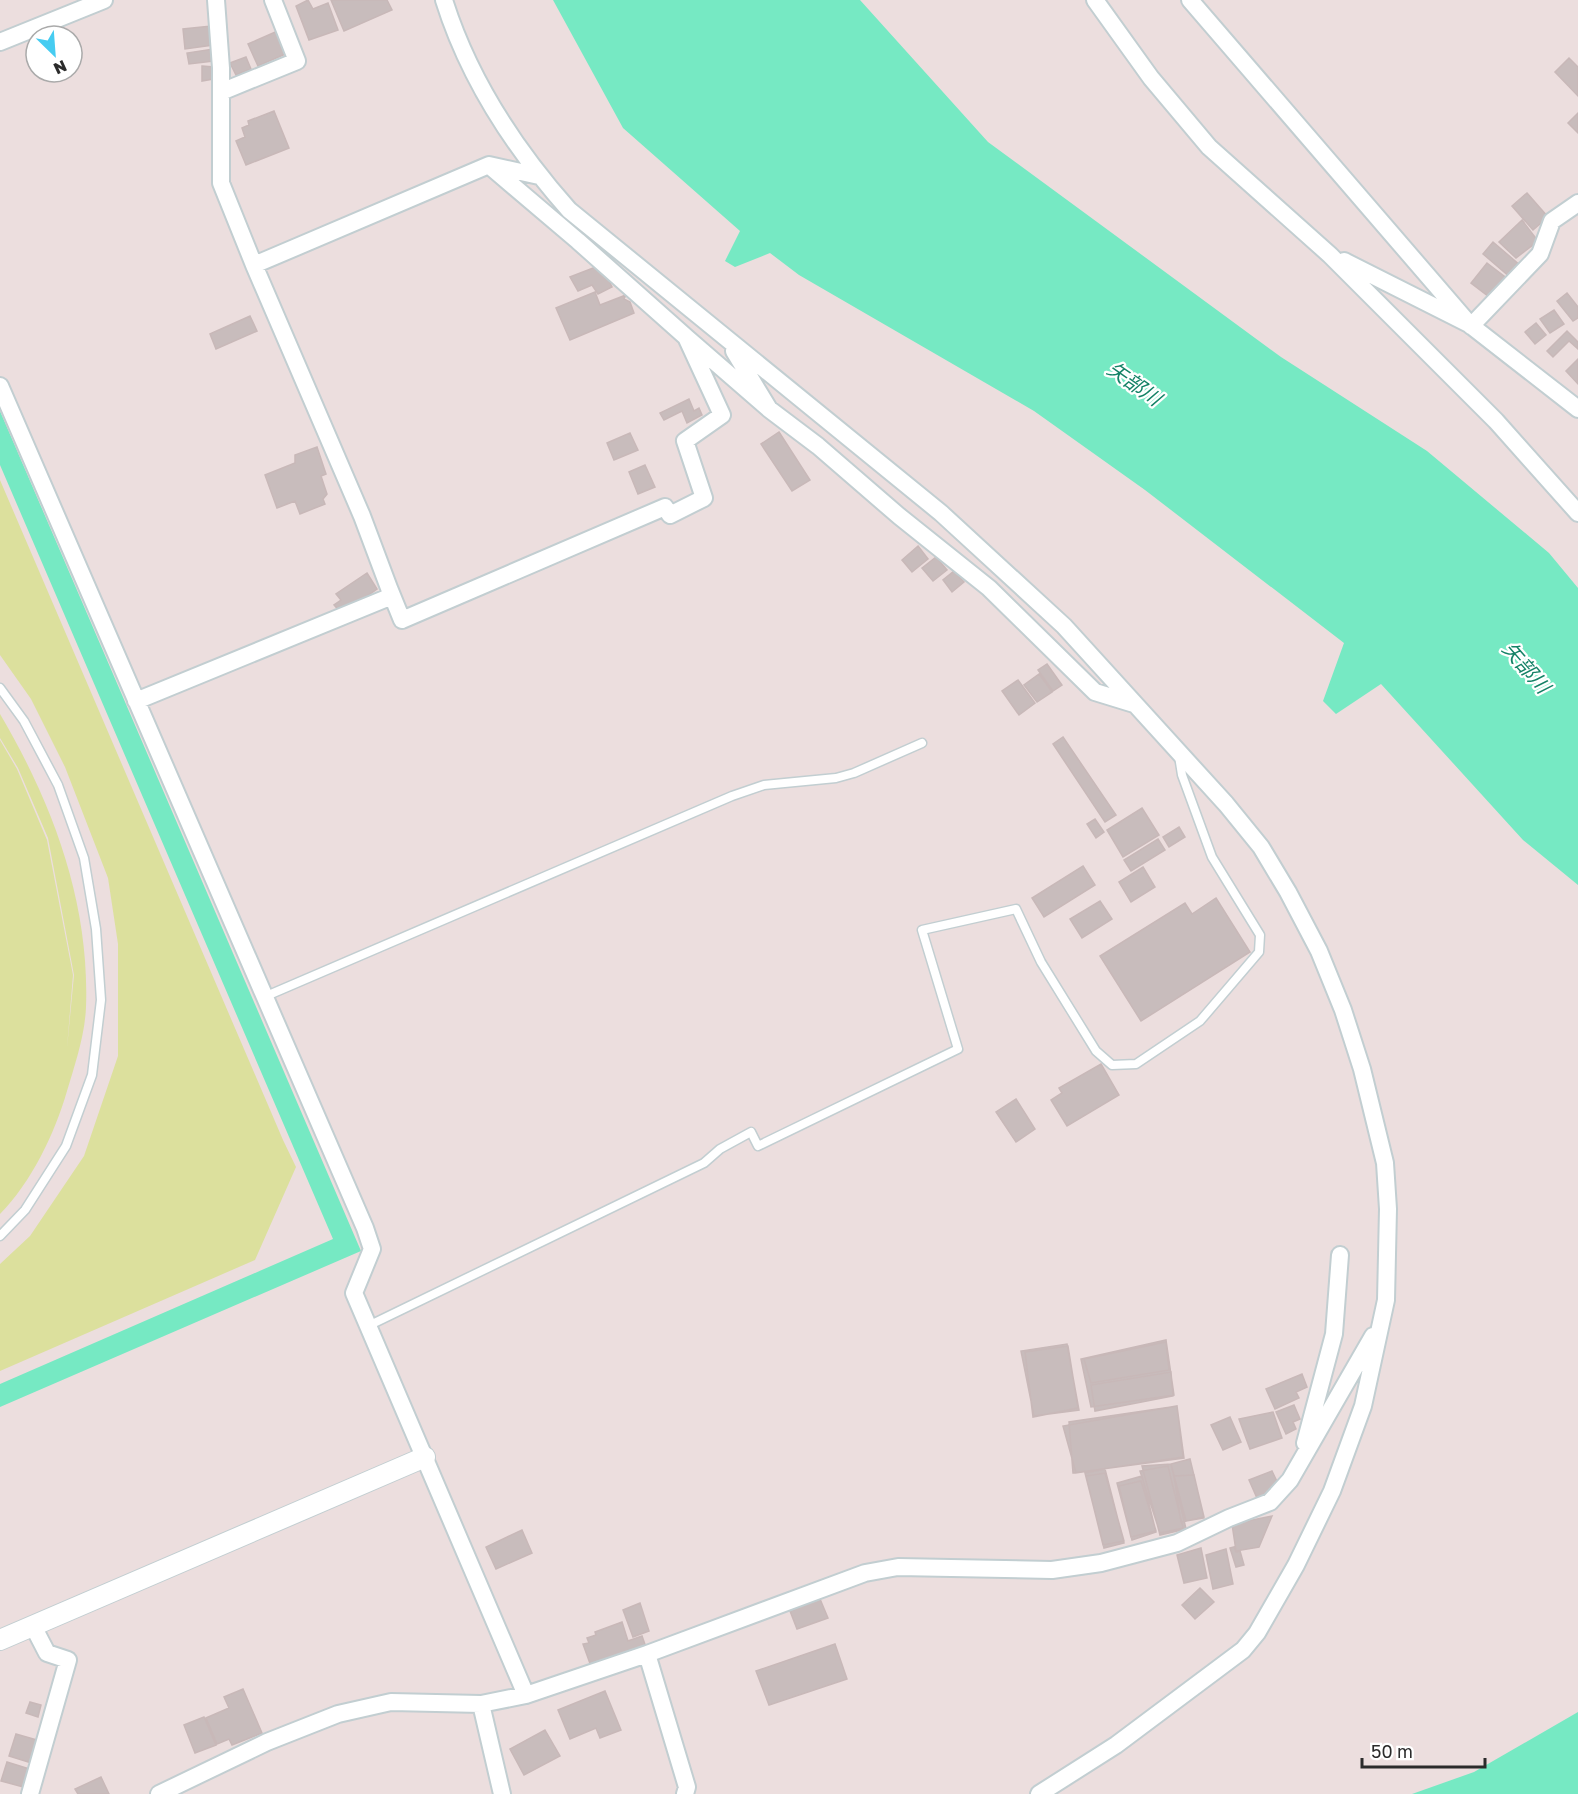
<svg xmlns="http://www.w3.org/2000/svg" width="1578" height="1794" viewBox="0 0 1578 1794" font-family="'Golos Text','Noto Sans JP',sans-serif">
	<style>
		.green { fill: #dce09d }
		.water { fill: #76e9c3 }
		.building { fill: #c8bcbc; stroke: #c8b8b8; stroke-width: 1.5 }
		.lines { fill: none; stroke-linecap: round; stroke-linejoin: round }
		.service-casing { stroke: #c2ced1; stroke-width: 11 }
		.minor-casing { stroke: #c2ced1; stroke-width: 20 }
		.tertiary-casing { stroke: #c2ced1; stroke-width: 22 }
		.service { stroke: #fff; stroke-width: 8 }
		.minor { stroke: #fff; stroke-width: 16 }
		.tertiary { stroke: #fff; stroke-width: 20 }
		.labels { text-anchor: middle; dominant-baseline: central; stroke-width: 4.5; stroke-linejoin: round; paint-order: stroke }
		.water-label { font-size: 20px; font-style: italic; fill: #148266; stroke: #fff }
	</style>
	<rect width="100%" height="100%" fill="#ecdede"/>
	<path class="green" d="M0 480 283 1140 296 1167 255 1260 0 1371V1264L30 1236 84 1156 118 1056V944L108 878 65 767 31 699 0 655Z
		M0 714C52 802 90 902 86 1007 85 1035 75 1064 67 1091 55 1133 31 1183 0 1214V740L17 769 47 840 73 975 67 1048 74 975 48 838 18 768 0 738Z"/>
	<path class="water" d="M553 0H860L988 142 1281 357 1427 451 1549 553 1578 588V885L1523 840 1381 684 1336 714 1323 701 1344 643 1145 490 1034 411 799 275 770 253 735 267 725 261 740 231 623 128Z
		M0 411 361 1251 0 1407V1384L333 1239 0 465Z
		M1578 1712V1794H1412L1474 1772Z"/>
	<path class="building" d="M308 0 313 9 328 3 338 30 309 40 296 6Z
		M331 0H387L392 10 344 31Z
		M211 26 213 45 185 49 183 29Z
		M289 26 299 48 258 66 248 44Z
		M213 49V61L189 64 187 53Z
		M246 57 251 69 236 75 230 63Z
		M1569 58 1578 67V96L1555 72Z
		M202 66 214 67 213 79 202 81Z
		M274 111 289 148 246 165 236 141 245 137 242 128 249 125 248 121Z
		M1578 113V133L1568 123Z
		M1527 193 1548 217 1533 230 1512 206Z
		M1522 220 1538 241 1516 258 1499 242Z
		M1493 242 1521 266 1511 278 1483 254Z
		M1487 263 1513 283 1497 303 1471 283Z
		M601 265 612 287 598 294 592 285 578 291 570 277Z
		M595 292 600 305 626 295 624 299 630 302 634 313 570 340 556 308Z
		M1567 293 1578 307V318L1573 321 1557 301Z
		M1554 310 1564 324 1550 333 1540 319Z
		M250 316 257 331 216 349 210 334Z
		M1536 323 1546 335 1535 344 1525 332Z
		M1567 331 1578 342V349L1569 341 1553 357 1547 351Z
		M1578 359V384L1566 371Z
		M689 399 694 411 699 408 702 415 687 423 682 411 664 420 660 413Z
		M779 432 810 480 792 491 761 444Z
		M630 433 638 450 614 460 607 443Z
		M317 447 326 474 321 476 327 494 323 499 325 504 300 514 295 501 277 508 265 475 295 463V455Z
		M645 465 655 487 638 494 629 472Z
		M918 546 928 559 912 572 902 560Z
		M936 557 947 570 933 581 922 568Z
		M954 571 964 582 952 592 943 580Z
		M367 573 377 589 342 614 334 605 341 600 336 594Z
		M1047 664 1062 685 1053 691 1038 670Z
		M1039 674 1052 692 1037 702 1024 685Z
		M1018 680 1035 703 1019 715 1002 691Z
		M1063 737 1116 815 1105 822 1053 744Z
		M1142 808 1159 835 1123 857 1107 830Z
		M1095 819 1104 832 1096 838 1087 824Z
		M1179 827 1185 837 1169 847 1163 837Z
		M1158 839 1165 850 1131 871 1124 860Z
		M1083 866 1095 885 1044 917 1032 898Z
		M1143 867 1155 887 1131 902 1119 882Z
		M1216 898 1250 952 1141 1021 1100 956 1185 903 1192 914Z
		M1100 901 1112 919 1082 938 1070 919Z
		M1101 1064 1119 1095 1067 1126 1051 1100 1062 1093 1059 1088Z
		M1016 1099 1035 1129 1016 1142 996 1112Z
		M1166 1340 1174 1395 1091 1407 1081 1359Z
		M1166 1342 1169 1370 1091 1383 1084 1359Z
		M1067 1344 1079 1410 1034 1416 1021 1351Z
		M1068 1346 1078 1408 1033 1417 1025 1352Z
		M1171 1372 1173 1396 1095 1411 1091 1385Z
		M1302 1374 1307 1387 1296 1392 1299 1398 1275 1409 1266 1389Z
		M1294 1405 1300 1419 1293 1422 1296 1429 1286 1434 1276 1412Z
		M1177 1406 1183 1457 1076 1473 1063 1426Z
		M1177 1406 1184 1458 1073 1473 1069 1422Z
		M1273 1412 1282 1438 1250 1449 1239 1419Z
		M1230 1417 1241 1442 1223 1450 1211 1425Z
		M1190 1459 1204 1517 1186 1521 1171 1464Z
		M1171 1464 1186 1529 1160 1535 1142 1466Z
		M1168 1466 1183 1528 1160 1533 1140 1471Z
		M1105 1469 1124 1543 1104 1548 1085 1473Z
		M1272 1471 1282 1492 1257 1498 1249 1480Z
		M1105 1473 1124 1541 1103 1545 1086 1476Z
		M1194 1475 1204 1518 1181 1522 1174 1476Z
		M1142 1476 1156 1532 1132 1540 1117 1483Z
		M1141 1481 1156 1531 1131 1537 1119 1486Z
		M1272 1516 1259 1547 1236 1551 1232 1524Z
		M522 1530 532 1553 496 1569 486 1547Z
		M1234 1547 1236 1552 1240 1551 1244 1565 1236 1567 1230 1548Z
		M1201 1548 1207 1578 1184 1583 1177 1555Z
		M1226 1549 1233 1584 1213 1589 1206 1555Z
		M1200 1588 1214 1602 1195 1619 1182 1605Z
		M820 1599 828 1618 797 1629 790 1611Z
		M640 1603 649 1631 633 1637 623 1610Z
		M622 1622 628 1641 642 1636 647 1650 592 1669 583 1644 589 1643 587 1638 596 1635 595 1632Z
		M835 1644 847 1679 769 1705 756 1671Z
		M243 1689 262 1733 232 1745 229 1739 217 1744 206 1718 229 1708 224 1697Z
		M605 1691 621 1730 600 1738 596 1728 570 1739 558 1710Z
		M30 1702 41 1705 38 1717 26 1713Z
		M204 1717 216 1745 195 1753 184 1725Z
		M545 1730 560 1756 524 1775 510 1749Z
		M16 1734 44 1742 38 1765 9 1756Z
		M7 1762 36 1771 31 1789 1 1781Z
		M101 1777 109 1794H78L75 1789Z"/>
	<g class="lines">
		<g class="service-casing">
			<path id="service" d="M0 688 24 721 58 785 84 858 96 929 101 1000 92 1075 66 1146 25 1210 0 1236
				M264 997 732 796 764 785 836 778 854 773 922 743
				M368 1326 704 1163 720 1149 751 1132 758 1146 958 1049 922 930 1016 909 1041 962 1096 1051 1112 1065 1136 1064 1200 1021 1259 952 1260 935 1212 857 1182 775 1179 756"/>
		</g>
		<g class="minor-casing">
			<path id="minor" d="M444 0C469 80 514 148 569 210L941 513 1064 626 1226 804 1261 847 1288 892 1319 951 1343 1010 1362 1069 1385 1163 1388 1209 1386 1300 1363 1406 1332 1491 1296 1565 1257 1633 1243 1650 1116 1745 1039 1794
				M1095 0 1151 78 1209 147 1330 255 1496 421 1578 513
				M1190 0 1471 326 1540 254 1552 221 1578 203
				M0 42 104 0
				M221 92 297 61 273 0
				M492 168 578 241 686 337
				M1344 261 1469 324 1578 409
				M254 265 489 165 539 176
				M734 351 769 409 818 446 899 516 989 588 1095 692 1134 704
				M0 386 365 1228 372 1249 354 1293 526 1695
				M389 588 402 620 665 507 670 515 704 498 685 441 722 415 686 337 769 409
				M136 701 392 596 362 516 254 265 221 183V68L216 0
				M1305 1443 1334 1334 1340 1255
				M647 1654 687 1787 685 1794
				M481 1704 502 1794
				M30 1794 68 1660 47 1653 33 1626
				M159 1794 267 1742 338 1714 391 1702 481 1704 526 1695 647 1654 865 1573 898 1567 1052 1570 1101 1563 1177 1543 1229 1518 1270 1502 1290 1480 1373 1336"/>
		</g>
		<g class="tertiary-casing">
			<path id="tertiary" d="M0 1640 425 1457"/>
		</g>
		<use href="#service" class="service"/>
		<use href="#minor" class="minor"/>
		<use href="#tertiary" class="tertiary"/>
	</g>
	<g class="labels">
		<g class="water-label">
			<text transform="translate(1135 383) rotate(35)">矢部川</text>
			<text transform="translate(1527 667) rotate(49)">矢部川</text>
		</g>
	</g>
	<g transform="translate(54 54) rotate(155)"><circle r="28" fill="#ffffff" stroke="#aaaaaa" stroke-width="1.5"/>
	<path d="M0-4.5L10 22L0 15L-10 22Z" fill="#46ccf1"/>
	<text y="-9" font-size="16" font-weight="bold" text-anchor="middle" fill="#2b2b2b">N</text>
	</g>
	<path d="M1362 1758v9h123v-9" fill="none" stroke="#2b2b2b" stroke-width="3"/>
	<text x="1371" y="1758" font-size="18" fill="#2b2b2b" stroke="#ffffff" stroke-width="4.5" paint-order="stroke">50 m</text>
</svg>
